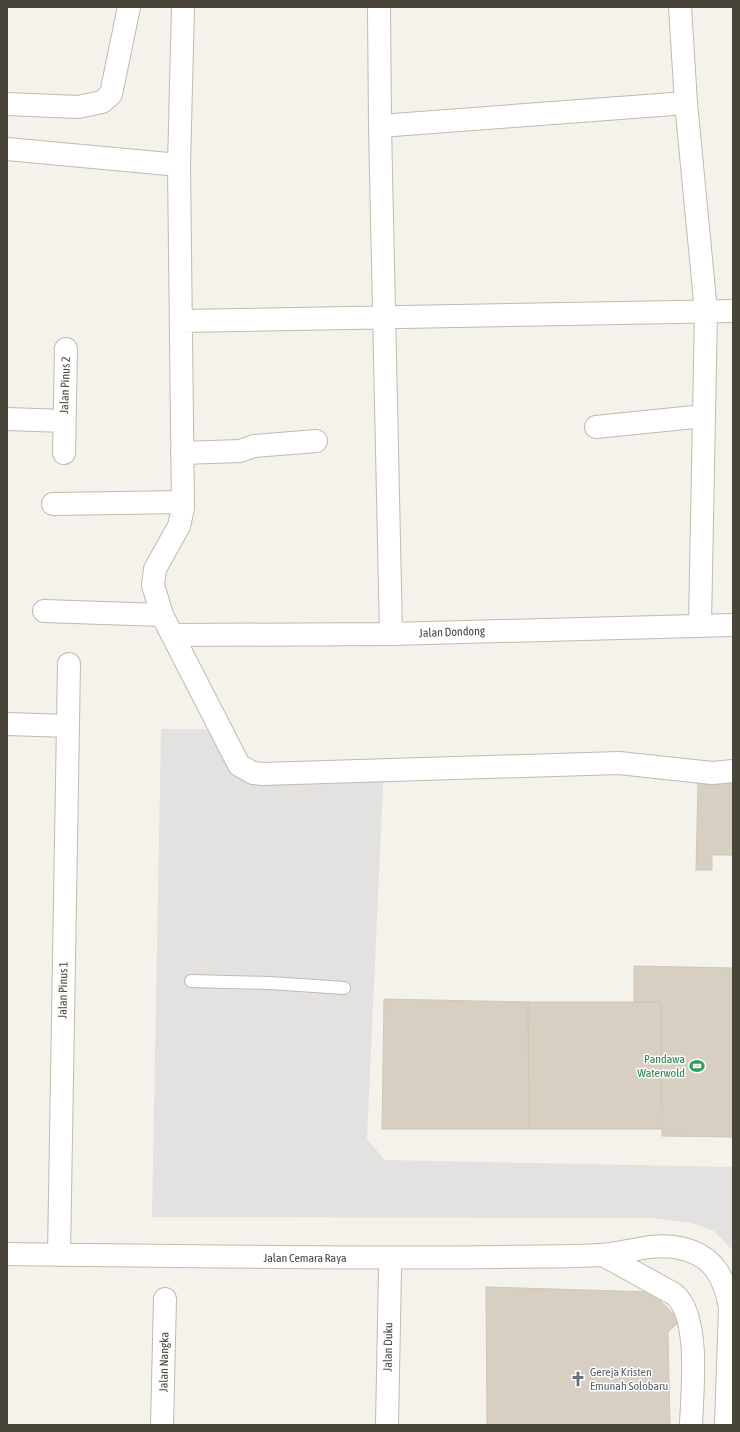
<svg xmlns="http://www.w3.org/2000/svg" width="740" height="1432" viewBox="0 0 740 1432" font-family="'Asap Condensed',sans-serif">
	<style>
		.parking { fill: #e4e2e0 }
		.building { fill: #d6cfc2; stroke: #d1c7b5 }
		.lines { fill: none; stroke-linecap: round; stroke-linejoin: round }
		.service-casing { stroke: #c0baaf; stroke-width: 14 }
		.minor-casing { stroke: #c0baaf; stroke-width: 24 }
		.service { stroke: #fff; stroke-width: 12 }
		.minor { stroke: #fff; stroke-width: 22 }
		.labels { text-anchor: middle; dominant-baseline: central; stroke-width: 3; stroke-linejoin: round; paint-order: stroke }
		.street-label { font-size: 12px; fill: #49443a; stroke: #fff }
		.leisure-label { font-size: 12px; fill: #27864d; stroke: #fff; text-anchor: end }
		.worship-label { font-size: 12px; fill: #5b616d; stroke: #fff; text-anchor: start }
	</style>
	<rect width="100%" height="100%" fill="#f5f2ec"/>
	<path class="parking" d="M161 729H219L234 771 384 766 367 1139 385 1160 733 1167V1251L714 1231 692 1223 652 1218 152 1217Z"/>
	<path class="building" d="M698 782H733V855H712V870H696Z
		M634 966 733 968V1137L662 1136 661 1002H634Z
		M384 999 528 1002 529 1129H382Z
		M528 1002H661V1129H529Z
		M486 1287 652 1292 680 1321 668 1332 670 1425H487Z"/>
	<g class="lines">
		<g class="service-casing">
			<path id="service" d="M191 981 270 983 344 988"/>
		</g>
		<g class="minor-casing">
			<path id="minor" d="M183 7 179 165 183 508 179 526 155 569 153 585 162 615 239 765 253 773 263 774 619 763 712 773 733 771
				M379 7 380 126 391 634
				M680 7 686 103
				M7 104 78 107 102 102 111 94 129 7
				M380 126 686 103 706 311 700 625
				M7 149 179 165
				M181 321 733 311
				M7 419 64 421
				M596 427 704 416
				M64 453 66 349
				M182 453 240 451 254 446 316 441
				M53 504 183 502
				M44 611 162 615
				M172 635 391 634 733 625
				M7 724 68 726
				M7 1254C172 1256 337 1259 502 1257 535 1256 568 1257 601 1255 628 1253 653 1242 680 1248 713 1255 724 1276 730 1307L726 1425
				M59 1255 69 664
				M603 1255 674 1294C701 1316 692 1392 691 1425
				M162 1425 165 1299
				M387 1425 390 1270"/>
		</g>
		<use href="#service" class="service"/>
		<use href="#minor" class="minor"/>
	</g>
	<defs>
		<g id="stadium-bare" transform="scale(1.2)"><path d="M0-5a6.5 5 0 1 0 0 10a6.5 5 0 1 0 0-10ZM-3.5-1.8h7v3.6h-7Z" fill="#2e9e5b" stroke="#fff" stroke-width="2.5" paint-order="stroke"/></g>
		<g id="church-bare" transform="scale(1.2)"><path d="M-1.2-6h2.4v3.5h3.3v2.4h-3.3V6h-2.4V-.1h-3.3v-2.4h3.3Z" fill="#6b7280" stroke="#fff" stroke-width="2.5" paint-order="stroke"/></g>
	</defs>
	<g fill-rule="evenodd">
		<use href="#stadium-bare" x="697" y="1066"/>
		<use href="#church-bare" x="578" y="1379"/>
	</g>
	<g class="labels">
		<g class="street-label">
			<text transform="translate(65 385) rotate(-88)">Jalan Pinus 2</text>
			<text transform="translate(452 632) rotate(-2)">Jalan Dondong</text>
			<text transform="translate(63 990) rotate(-89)">Jalan Pinus 1</text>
			<text x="305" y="1258">Jalan Cemara Raya</text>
			<text transform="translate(388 1347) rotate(-89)">Jalan Duku</text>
			<text transform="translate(164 1362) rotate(-89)">Jalan Nangka</text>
		</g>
		<g class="leisure-label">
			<text x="685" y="1059">Pandawa<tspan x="685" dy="14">Waterwold</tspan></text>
		</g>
		<g class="worship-label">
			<text x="590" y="1372">Gereja Kristen<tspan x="590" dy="14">Emunah Solobaru</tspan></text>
		</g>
	</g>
	<rect width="740" height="1432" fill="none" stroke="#49443a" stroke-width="16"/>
</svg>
